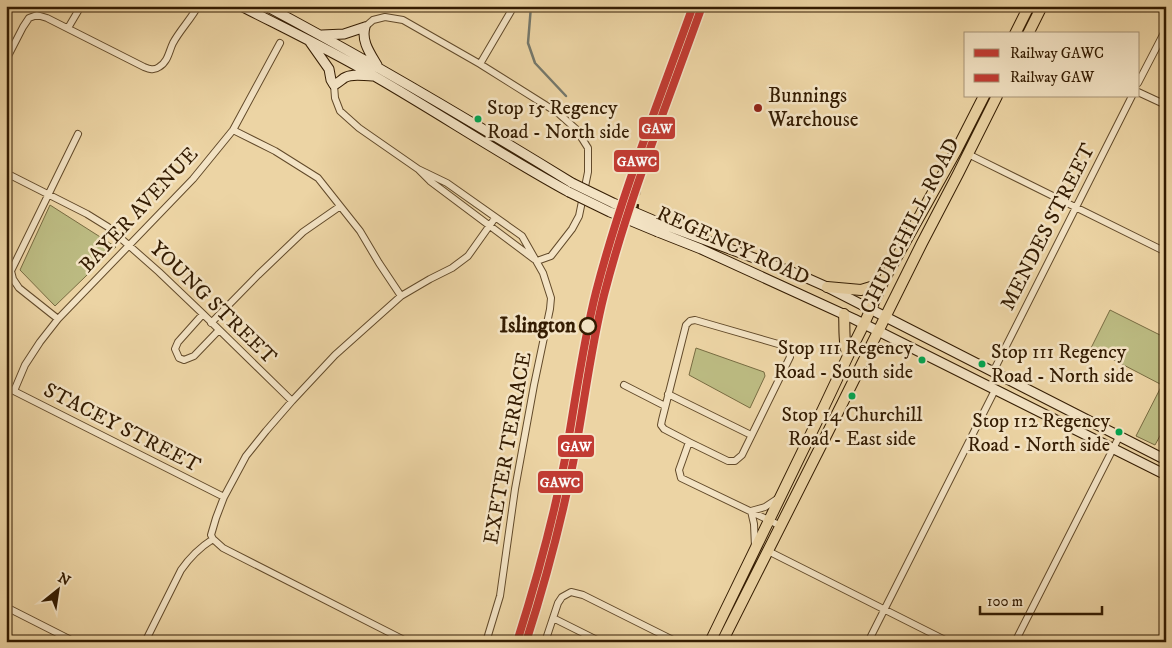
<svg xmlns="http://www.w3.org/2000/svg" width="1172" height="648" viewBox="0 0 1172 648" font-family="'IM FELL DW Pica',serif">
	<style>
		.green { fill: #bcbb82; stroke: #786c42 }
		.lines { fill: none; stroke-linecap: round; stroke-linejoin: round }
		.stream { stroke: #74786c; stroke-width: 2.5 }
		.minor-casing { stroke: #624a2a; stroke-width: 8 }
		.secondary-casing { stroke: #341c02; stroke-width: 11 }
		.primary-casing { stroke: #341c02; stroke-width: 12 }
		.minor { stroke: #f3e3c4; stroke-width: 6 }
		.secondary { stroke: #f3e3c4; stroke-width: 9 }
		.primary { stroke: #ecd4a4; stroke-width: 10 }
		.rail { stroke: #341c02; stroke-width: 2.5; stroke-dasharray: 9 9; stroke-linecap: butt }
		.secondary-bridge-casing { stroke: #341c02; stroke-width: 11; stroke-linecap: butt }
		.secondary-bridge { stroke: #f3e3c4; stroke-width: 9 }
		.rail-1-casing { stroke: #f3e3c4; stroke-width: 11 }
		.rail-2-casing { stroke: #f3e3c4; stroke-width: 11 }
		.rail-1 { stroke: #c23b33; stroke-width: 8 }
		.rail-2 { stroke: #c23b33; stroke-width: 8 }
		.poi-dot { fill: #8f2418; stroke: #f3e3c4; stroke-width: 2 }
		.bus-dot { fill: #00a651; stroke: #f3e3c4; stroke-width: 2 }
		.stop-dot { fill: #f3e3c4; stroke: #341c02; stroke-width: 2.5 }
		.labels { text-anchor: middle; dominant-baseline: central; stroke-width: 5; stroke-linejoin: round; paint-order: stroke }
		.bus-label { font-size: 20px; fill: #341c02; stroke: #f3e3c4; text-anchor: start }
		.poi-label { font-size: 21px; fill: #341c02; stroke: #f3e3c4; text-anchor: start }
		.street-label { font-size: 21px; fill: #341c02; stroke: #f3e3c4 }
		.stop-label { font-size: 21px; font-weight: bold; fill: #341c02; stroke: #f3e3c4; text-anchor: end }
		.line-badge { stroke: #f3e3c4; stroke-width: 2 }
		.badge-label { font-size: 14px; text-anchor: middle; font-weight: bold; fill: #fff }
	</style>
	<rect width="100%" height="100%" fill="#ecd4a4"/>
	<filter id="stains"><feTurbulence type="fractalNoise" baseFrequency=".004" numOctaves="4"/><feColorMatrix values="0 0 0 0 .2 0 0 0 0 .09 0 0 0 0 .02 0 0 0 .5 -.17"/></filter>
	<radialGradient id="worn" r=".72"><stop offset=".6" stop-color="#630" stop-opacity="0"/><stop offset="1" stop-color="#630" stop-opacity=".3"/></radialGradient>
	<path class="green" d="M50 205 116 247 55 306 20 270Z
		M1110 310 1166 338V425L1155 445 1136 436 1162 385 1091 348Z
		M696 348 764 372 765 376 750 408 689 375Z"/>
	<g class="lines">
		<path class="stream" d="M531 6 528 43 535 63 566 96"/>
		<g class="minor-casing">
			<path id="minor" d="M365 27 373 20 385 17 403 20 480 64 558 113 576 129 588 148V172L579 216 572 229 551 256 537 261
				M68 28 81 6
				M6 60 23 27 29 18 37 15 47 18 144 67C149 69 154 71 159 67 168 62 169 51 173 43 180 30 191 19 198 6
				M480 64 514 6
				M1138 83 1166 29
				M334 85 335 98 340 111 359 128 418 169 430 181 534 259
				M1138 92 1166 105
				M233 130 275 151 318 178 360 231 379 263 401 296
				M968 154 1166 252
				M418 169 447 183 522 236 543 273 551 298 550 309 534 385 515 489 500 596 486 642
				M6 173 87 214 108 227 159 272 203 314 292 401
				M203 314 178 342 175 349 179 358 184 360 194 356 219 330
				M58 319 19 288 13 279 11 271 78 134
				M211 323 258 275 303 232 339 207
				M993 372 1132 96
				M624 385 665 406
				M6 387 224 497
				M14 391 25 365 40 342 58 319 193 179 233 130 280 43
				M668 394 751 435
				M689 442 728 461H735L742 455 790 357 788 349 785 346 695 320 690 321 686 325 662 420 661 425 664 429 689 442 679 470 681 478 781 526
				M213 539 211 535 216 518 224 497 246 456 266 431 292 401 335 355 401 296 430 279 452 268 468 256 495 218
				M213 539 223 548 408 642
				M755 547 754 524 751 511 765 507 777 499
				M768 551 949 642
				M6 607 75 642
				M553 618 601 642
				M145 642 181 570C190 557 199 548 213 539
				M545 642 558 603 562 597 571 592 583 595 677 642
				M868 642 995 390
				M1015 642 1119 437
				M1161 642 1166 633"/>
		</g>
		<g class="secondary-casing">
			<path id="secondary" d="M241 6C286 29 332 51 376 77 440 114 503 156 569 192
				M266 6C370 61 471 121 572 183
				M365 27C361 41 370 53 377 65
				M322 35 344 34 365 27
				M310 42 329 69 331 80 334 85C338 83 340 81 344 78 352 73 363 76 372 76
				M662 224 800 275 827 287 1166 460
				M658 232 701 249 854 319 1166 475"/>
		</g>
		<g class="primary-casing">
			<path id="primary" d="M1015 34 1029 6
				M1028 34 1042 6
				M827 287 861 290 874 286 884 280
				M844 314C845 326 843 346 848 356
				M710 642 823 409 848 356 864 324 884 280 956 151 984 96
				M722 642 842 404 922 243 958 174 997 96"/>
		</g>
		<use href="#minor" class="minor"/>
		<use href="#secondary" class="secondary"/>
		<use href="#primary" class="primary"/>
		<path class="rail" d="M637 213 642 163 651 124"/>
		<g class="secondary-bridge-casing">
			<path id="secondary-bridge" d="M572 183 613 203 662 224
				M569 192 610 212 658 232"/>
		</g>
		<use href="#secondary-bridge" class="secondary-bridge"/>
		<g class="rail-1-casing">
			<path id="rail-1" d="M517 642C536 582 553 521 565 459 575 404 582 347 596 292 621 195 659 101 693 6"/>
		</g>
		<g class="rail-2-casing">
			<path id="rail-2" d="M526 642C545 583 561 523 573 463 584 407 590 350 604 295 629 198 667 104 701 9"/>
		</g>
		<use href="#rail-1" class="rail-1"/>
		<use href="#rail-2" class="rail-2"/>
	</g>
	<circle class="poi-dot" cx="758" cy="108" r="5"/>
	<g class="bus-dot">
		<circle cx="478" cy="119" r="4.5"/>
		<circle cx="922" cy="360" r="4.5"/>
		<circle cx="982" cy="364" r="4.5"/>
		<circle cx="852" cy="396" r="4.5"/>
		<circle cx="1119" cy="432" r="4.5"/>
	</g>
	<circle class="stop-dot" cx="588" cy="326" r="8"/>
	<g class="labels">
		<g class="bus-label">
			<text x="487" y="108">Stop 15 Regency<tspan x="487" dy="24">Road - North side</tspan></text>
			<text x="913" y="348" text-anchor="end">Stop 111 Regency<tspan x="913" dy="24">Road - South side</tspan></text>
			<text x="991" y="352">Stop 111 Regency<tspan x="991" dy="24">Road - North side</tspan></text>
			<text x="852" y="415" text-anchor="middle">Stop 14 Churchill<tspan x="852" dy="24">Road - East side</tspan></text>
			<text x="1110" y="421" text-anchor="end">Stop 112 Regency<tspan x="1110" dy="24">Road - North side</tspan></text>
		</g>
		<g class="poi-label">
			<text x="768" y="96">Bunnings<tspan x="768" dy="24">Warehouse</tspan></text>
		</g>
		<g class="street-label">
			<text transform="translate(139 210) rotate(-47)">BAYER AVENUE</text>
			<text transform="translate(910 226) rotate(-63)">CHURCHILL ROAD</text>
			<text transform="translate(1048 227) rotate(-63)">MENDES STREET</text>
			<text transform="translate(733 246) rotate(24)">REGENCY ROAD</text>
			<text transform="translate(213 303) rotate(44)">YOUNG STREET</text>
			<text transform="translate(122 428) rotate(27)">STACEY STREET</text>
			<text transform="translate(508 448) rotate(-80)">EXETER TERRACE</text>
		</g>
		<g class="stop-label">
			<text x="576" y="326">Islington</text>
		</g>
	</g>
	<g class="line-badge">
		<rect x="638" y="116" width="38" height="24" rx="5" fill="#c23b33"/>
		<rect x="613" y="149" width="47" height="24" rx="5" fill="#c23b33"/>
		<rect x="557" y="434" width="38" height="24" rx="5" fill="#c23b33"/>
		<rect x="537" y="470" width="47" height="24" rx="5" fill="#c23b33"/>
	</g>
	<g class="badge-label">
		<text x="657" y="133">GAW</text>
		<text x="637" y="166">GAWC</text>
		<text x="576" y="451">GAW</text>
		<text x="560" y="487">GAWC</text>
	</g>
	<rect width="1172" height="648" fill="none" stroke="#ecd4a4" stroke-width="25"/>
	<rect x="8" y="8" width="1157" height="633" fill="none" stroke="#341c02" stroke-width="2.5"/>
	<rect x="12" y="12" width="1147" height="623" fill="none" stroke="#341c02"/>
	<rect x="964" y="32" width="175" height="65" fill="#f3e3c4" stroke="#a79376"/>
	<rect x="974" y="49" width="25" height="8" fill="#c23b33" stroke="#a79376"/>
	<text x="1010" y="58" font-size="15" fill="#341c02">Railway GAWC</text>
	<rect x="974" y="74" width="25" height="8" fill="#c23b33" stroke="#a79376"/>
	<text x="1010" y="82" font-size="15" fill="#341c02">Railway GAW</text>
	<g transform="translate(58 590) rotate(30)" stroke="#f3e3c4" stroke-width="4" paint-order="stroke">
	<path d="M0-4L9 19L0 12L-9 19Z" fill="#341c02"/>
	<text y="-8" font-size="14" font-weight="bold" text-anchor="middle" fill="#341c02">N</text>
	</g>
	<path d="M980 606v8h122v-8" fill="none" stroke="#341c02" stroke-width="2.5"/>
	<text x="987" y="606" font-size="15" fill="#341c02" stroke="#f3e3c4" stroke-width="4" paint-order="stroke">100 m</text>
	<rect width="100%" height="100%" filter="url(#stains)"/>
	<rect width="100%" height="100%" fill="url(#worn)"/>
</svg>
